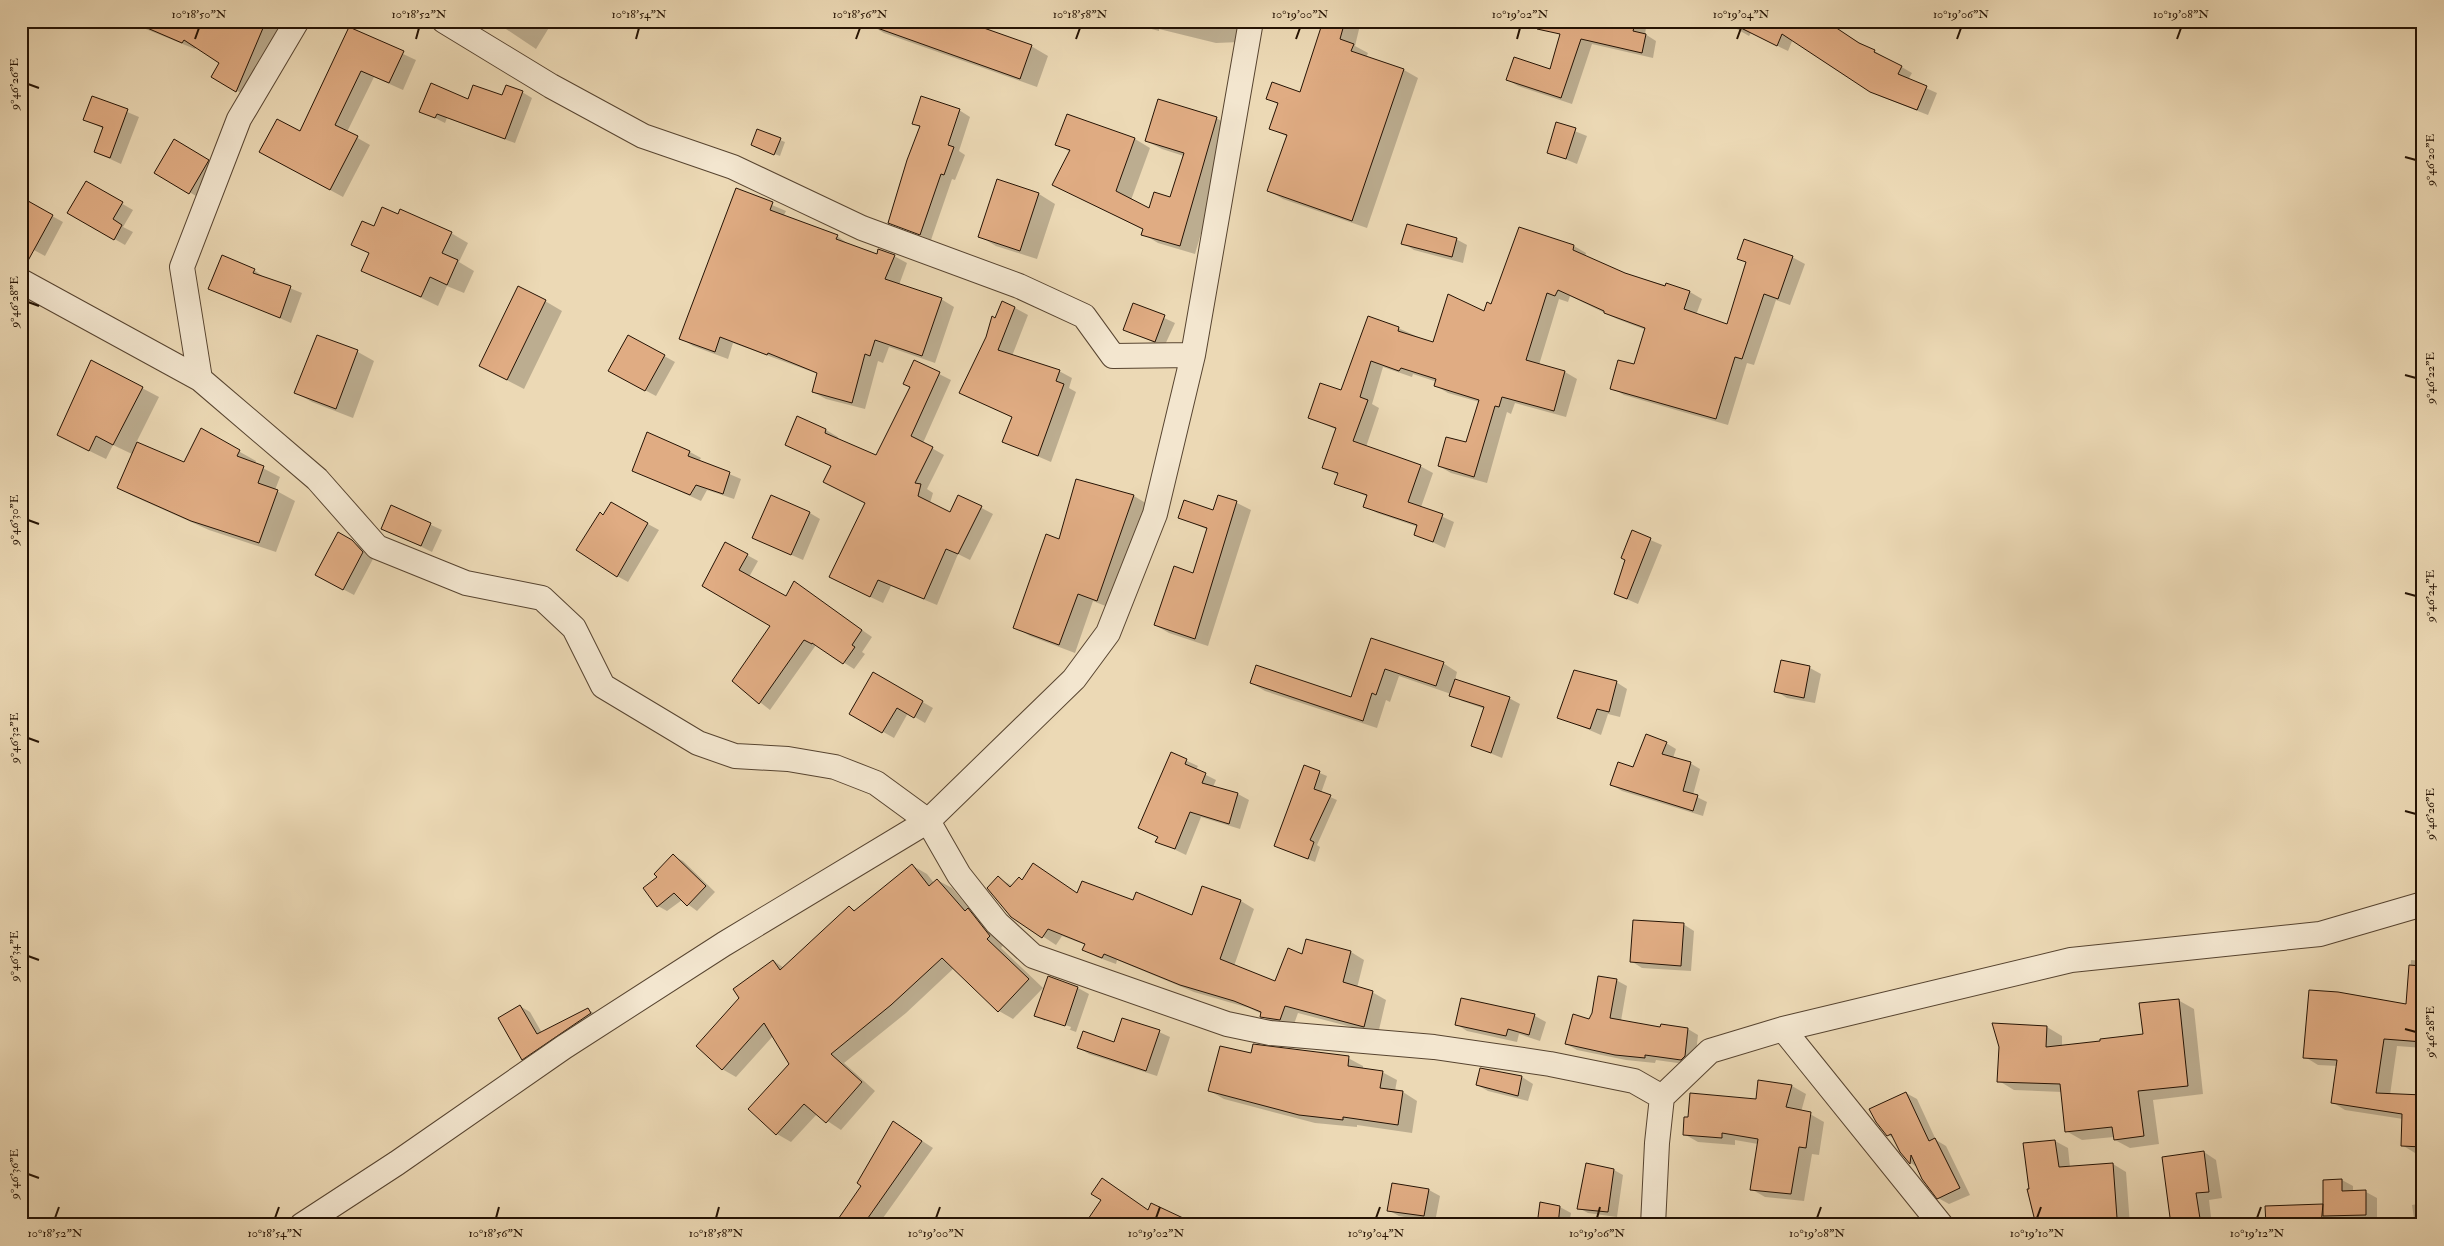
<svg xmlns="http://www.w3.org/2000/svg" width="2444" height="1246" viewBox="0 0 2444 1246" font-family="'IM FELL Double Pica',serif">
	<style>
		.shadow { fill: #0003 }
		.building { fill: #e0ac83; stroke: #251304 }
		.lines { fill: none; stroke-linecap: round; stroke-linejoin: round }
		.street-casing { stroke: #574430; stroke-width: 26 }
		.street { stroke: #f3e6cf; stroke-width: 24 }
		.ticks { fill: none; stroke: #251304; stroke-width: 2 }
		.neatline { fill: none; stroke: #251304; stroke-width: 2 }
		.ticks-label { font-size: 12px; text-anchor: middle; fill: #251304 }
	</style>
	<rect width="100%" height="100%" fill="#ecd9b5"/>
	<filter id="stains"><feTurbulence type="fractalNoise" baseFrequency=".004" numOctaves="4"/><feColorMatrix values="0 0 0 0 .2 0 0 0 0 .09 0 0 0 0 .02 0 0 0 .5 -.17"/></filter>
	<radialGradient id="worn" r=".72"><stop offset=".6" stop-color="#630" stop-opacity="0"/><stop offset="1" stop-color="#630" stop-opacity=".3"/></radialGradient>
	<path class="shadow" d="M126 21H282L249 98 213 76 221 62 197 47 195 49Z
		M494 21H553L536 49Z
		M1122 21H1239L1240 42 1216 43 1159 29V31Z
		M1310 21H1361L1355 46 1368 53 1366 58 1404 70 1418 78 1367 228 1283 199 1269 191 1288 137 1270 128 1279 105 1267 98 1301 93 1323 25Z
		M1723 21H1833L1831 26 1912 73 1908 80 1937 93 1928 115 1882 97 1843 74 1793 39 1788 51 1751 33 1749 36Z
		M1535 22H1635L1646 28 1645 34 1656 41 1653 58 1592 44 1572 104 1518 86 1508 80 1551 71 1562 33Z
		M867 23 1031 46 1048 56 1037 87 884 33Z
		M349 29 416 60 403 90 374 77 347 132 370 145 343 197 273 159 300 133Z
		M522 92 532 98 515 143 447 118 445 123 421 111 468 100 503 97Z
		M92 97 139 117 121 164 95 152 104 129 84 119Z
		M959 110 970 117 959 151 965 155 955 180 952 179 931 240 889 222 921 128 913 123Z
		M1067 115 1135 139 1150 148 1131 200 1150 209 1171 199 1184 156 1162 149 1146 141 1216 118 1232 127 1195 254 1158 243 1143 234 1144 230 1054 185 1070 152 1057 144Z
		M1557 124 1587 136 1577 164 1548 152Z
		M780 140 785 142 780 156 752 145Z
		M175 141 219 167 201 199 156 172Z
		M998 180 1039 194 1055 204 1037 259 996 246 979 236Z
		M86 183 133 210 123 227 133 232 125 245 69 213Z
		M737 190 786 211 783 217 837 236 850 245 877 256H894L907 263 899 285 941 299 954 307 935 363 889 347 883 363 878 361 865 409 826 399 813 392 818 374 733 343 728 359 693 346 680 338Z
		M21 199 63 222 45 256 21 243Z
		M399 215 451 233 468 243 459 262 474 271 464 293 447 286 438 306 363 270 370 254 353 244 374 228Z
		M1456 239 1467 245 1463 263 1414 250 1403 243Z
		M1574 246 1586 253 1585 257 1625 274 1690 292 1702 299 1696 315 1728 326 1747 263 1738 258 1792 257 1805 264 1790 305 1776 300 1754 365 1747 363 1728 425 1624 395 1612 388 1635 366 1646 330 1617 319 1570 296 1568 302 1559 299 1539 365 1565 372 1577 379 1566 417 1515 403 1511 414 1507 412 1487 483 1451 473 1439 466 1466 444 1479 402 1448 393 1436 386 1437 382 1413 374 1412 377 1383 367 1372 404 1379 408 1366 447 1420 466 1433 473 1421 507 1454 522 1445 548 1415 534 1418 527 1377 513 1365 506 1368 497 1336 483 1338 475 1324 467 1337 430 1309 417 1342 392 1398 328 1434 344 1485 313 1492 305Z
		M254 270 265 278 302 293 291 323 210 288Z
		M545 301 562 311 524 389 480 366Z
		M1134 304 1175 323 1164 347 1124 329Z
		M1015 308 1028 315 1012 356 1059 371 1072 378 1069 388 1076 392 1051 462 1004 442 1013 418 961 392 995 319Z
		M318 336 358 352 374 361 353 418 312 402 296 393Z
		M628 336 675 362 656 396 609 371Z
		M915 362 951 380 923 443 944 455 927 489 933 493 930 503 951 514 959 496 993 514 970 560 958 554 937 605 891 586 883 603 843 584 866 504 836 488 832 466 786 445 826 430 838 437 837 440 876 457 912 387Z
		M142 388 159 397 136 443 185 464 201 430 256 461 255 464 280 477 275 490 295 501 276 552 209 530 135 497 118 488 132 454 113 445 106 459 75 444Z
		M648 434 690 452 701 458 699 461 741 479 734 499 707 490 701 501 633 470Z
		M1077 481 1134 496 1149 505 1113 609 1093 601 1075 653 1030 636 1015 627 1060 541Z
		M1218 497 1237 503 1251 510 1208 646 1169 633 1155 625 1194 574 1208 530 1180 517 1213 512Z
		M611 504 659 530 628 582 617 576Z
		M392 507 442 530 432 552 383 528Z
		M810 513 820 519 803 560 764 543Z
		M1632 532 1662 545 1638 604 1615 594Z
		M338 534 363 548 373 559 354 595 316 575Z
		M747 555 758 561 749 577 787 598 795 583 872 637 862 652 865 654 854 669 816 645 770 710 733 681 771 626 704 585Z
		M1371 639 1443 663 1457 672 1455 680 1509 698 1520 704 1502 758 1473 746 1485 709 1462 701 1451 694 1399 676 1390 702 1386 700 1377 728 1265 691 1251 683 1351 698Z
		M1782 662 1810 668 1821 674 1815 703 1787 698 1776 691Z
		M874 674 933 708 925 723 908 713 894 738 851 714Z
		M1616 682 1627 689 1620 717 1608 714 1601 735 1559 717Z
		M1666 743 1676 749 1673 758 1690 763 1700 769 1693 795 1707 802 1703 816 1622 791 1612 785Z
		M1172 754 1198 766 1196 770 1216 780 1213 787 1238 794 1249 800 1240 829 1201 817 1186 855 1157 841 1159 837 1140 828Z
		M1305 767 1327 776 1321 793 1337 800 1317 845 1320 847 1315 862 1275 846Z
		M673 856 683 861 715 892 697 911 682 900 667 911 658 906 659 878Z
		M913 866 927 874 934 883 937 880 952 888 972 912 982 918 1004 944 1001 948 1043 988 1013 1019 999 1011 954 968 906 1013 844 1063 875 1091 841 1130 817 1114 791 1142 777 1134 791 1064 773 1036 736 1077 722 1069 774 961 784 968 850 907 856 911Z
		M998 878 1013 886 1023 881 1078 894 1134 902 1193 917 1203 888 1241 901 1254 909 1234 966 1276 982 1303 956 1307 940 1351 952 1364 960 1357 988 1372 992 1386 1000 1378 1034 1298 1013 1293 1027 1275 1024 1262 1016V1014L1249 1008 1194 992 1117 960 1116 964 1097 957 1084 949 1086 945 1062 936 1056 945 1012 916Z
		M1683 924 1694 931 1691 971 1642 968 1631 961Z
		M2411 960 2423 961V1048L2397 1046 2390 1095 2423 1096V1153H2415L2402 1145 2403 1119 2345 1110 2332 1102 2338 1066 2318 1065 2305 1057 2407 1006Z
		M1048 978 1078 988 1089 994 1076 1032 1046 1021 1070 1030 1071 1027 1045 1018V1021L1035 1015Z
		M1616 980 1627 986 1621 1021 1661 1028 1662 1025 1688 1029 1698 1035 1695 1062 1692 1065 1656 1060 1655 1063 1626 1060 1577 1050 1566 1044 1589 1020Z
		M1462 999 1535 1016 1546 1022 1540 1041 1519 1034 1517 1042 1467 1031 1456 1024Z
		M2178 1000 2194 1009 2203 1094 2153 1100 2159 1144 2130 1148 2115 1140 2114 1137 2082 1140 2066 1131 2062 1092 2014 1090 1999 1081 2047 1027 2062 1036V1047L2144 1035Z
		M520 1006 530 1012 542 1033 587 1009 597 1015 532 1064 523 1059Z
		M1159 1032 1170 1037 1157 1076 1089 1054 1079 1048 1114 1043Z
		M1252 1055 1348 1058 1363 1066V1069L1382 1072 1397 1080 1395 1091 1403 1092 1417 1101 1412 1133 1357 1125V1127L1315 1123 1224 1099 1210 1091Z
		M1481 1069 1522 1077 1533 1084 1528 1101 1488 1091 1477 1085Z
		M1759 1082 1792 1086 1806 1094 1801 1112 1810 1114 1824 1122 1819 1155 1812 1154 1804 1201 1765 1197 1751 1189 1758 1144 1735 1140V1145L1698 1142 1684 1134 1757 1100Z
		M1906 1093 1917 1099 1936 1140 1946 1146 1970 1195 1949 1204 1938 1198 1918 1168 1911 1163 1901 1151 1895 1139 1888 1135Z
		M904 1129 933 1148 878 1225H839Z
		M2055 1141 2068 1148 2070 1167 2113 1164 2126 1172 2130 1225H2037Z
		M2204 1152 2216 1160 2222 1198 2209 1200 2212 1225H2157L2172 1222Z
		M1587 1165 1614 1170 1623 1175 1617 1217 1588 1213 1579 1208Z
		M1103 1179 1149 1211 1194 1225 1103 1200Z
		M2342 1180 2353 1186V1192H2366L2377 1198V1221L2333 1220 2332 1225H2267L2324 1206Z
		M1429 1190 1440 1196 1435 1222 1399 1216 1388 1210Z
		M2423 1203V1225H2415L2412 1205Z
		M1541 1204 1560 1207 1571 1213 1569 1225H1538Z
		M1675 1218 1697 1224 1699 1225H1673Z
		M1885 1219 1904 1221 1910 1225H1884Z"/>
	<path class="building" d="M131 21H266L236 92 211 77 219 63 184 40 182 43Z
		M867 21H964L1032 45 1020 79 866 24Z
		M1323 21H1345L1340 39 1354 44 1351 51 1404 69 1352 221 1267 191 1287 135 1269 129 1278 103 1266 99 1272 82 1300 92Z
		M1538 21H1636L1633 31 1646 34 1642 53 1581 39 1561 98 1506 80 1514 57 1550 69 1560 34 1537 29Z
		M1727 21H1826L1859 43 1875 50 1874 52 1902 66 1898 74 1927 86 1917 110 1870 92 1782 34 1777 46Z
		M349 27 404 51 389 83 361 71 335 125 358 136 330 190 259 152 277 119 300 131Z
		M431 83 468 99 473 85 502 95 506 85 523 91 505 139 437 114 435 118 419 112Z
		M92 96 128 109 110 158 94 152 103 127 83 120Z
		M921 96 960 109 948 145 954 147 944 175 941 174 920 235 888 223 907 160 920 126 912 124Z
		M1158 99 1217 117 1180 246 1141 235 1143 229 1052 185 1070 150 1055 145 1067 114 1135 138 1116 191 1149 208 1154 192 1170 197 1184 153 1145 141Z
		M1556 122 1576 128 1566 159 1547 153Z
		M757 129 781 138 774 155 751 145Z
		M174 139 209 160 189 194 154 173Z
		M997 179 1039 193 1020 251 978 237Z
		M86 181 123 202 113 219 122 225 114 240 67 213Z
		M736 188 773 202 770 210 838 235 836 239 877 254 878 249 895 255 885 279 942 298 922 356 875 340 870 356 865 354 852 403 812 392 817 373 768 353 767 355 720 337 715 352 679 339Z
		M21 197 53 215 24 268 21 267Z
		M382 207 398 214 400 209 452 232 442 253 458 260 447 285 430 277 421 297 361 271 369 253 351 245 362 221 374 226Z
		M1407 224 1457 238 1452 257 1401 244Z
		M1519 227 1574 245 1573 250 1625 273 1665 286 1666 283 1690 291 1684 309 1727 324 1746 262 1737 259 1744 239 1793 256 1778 299 1764 294 1742 359 1735 357 1716 419 1610 389 1618 360 1634 364 1645 328 1604 313V311L1558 290 1555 296 1547 293 1526 360 1565 371 1554 411 1502 397 1499 407 1495 406 1474 477 1438 466 1446 437 1466 442 1479 400 1434 386 1436 379 1401 368 1399 371 1371 361 1360 397 1368 400 1353 441 1421 465 1408 502 1443 514 1433 542 1414 535 1417 525 1363 507 1367 495 1334 484 1338 473 1322 468 1336 428 1308 418 1320 383 1341 390 1368 316 1399 327 1398 331 1433 342 1448 294 1484 311 1487 302 1491 304Z
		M222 255 255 269 253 273 291 286 280 318 208 289Z
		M518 286 546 300 507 380 479 366Z
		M1002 301 1015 307 998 350 1060 370 1056 381 1064 384 1038 456 1002 442 1012 417 959 393 986 337 992 316 995 318Z
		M1133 303 1165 315 1155 342 1123 330Z
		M317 335 358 350 336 409 294 393Z
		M628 335 665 355 645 391 608 371Z
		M91 360 143 387 113 445 96 436 89 451 57 435Z
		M914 360 940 372 911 436 933 447 915 483 921 484 918 496 950 512 958 495 982 506 958 554 946 549 924 599 878 580 870 597 829 577 865 503 823 482 831 466 785 445 797 416 826 429 825 433 876 455 910 387 903 384Z
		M201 428 240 450 237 456 264 466 258 483 278 490 259 543 191 521 117 488 137 442 184 462Z
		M647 432 690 451 688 456 730 472 723 494 696 485 690 495 632 471Z
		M1076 479 1134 495 1097 601 1078 594 1059 645 1013 628 1046 534 1059 539Z
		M771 495 810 512 791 555 752 538Z
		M1218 495 1237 501 1195 639 1154 625 1174 566 1193 573 1207 528 1178 518 1184 500 1213 510Z
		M611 502 648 523 617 577 576 550 600 512 603 515Z
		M391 505 431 523 421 546 381 529Z
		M1632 530 1651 538 1627 599 1614 594 1625 560 1621 558Z
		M338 532 352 540 363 552 343 590 315 575Z
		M725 542 748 554 739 570 786 596 794 581 862 630 852 645 855 647 843 664 812 643V644L804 640 759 704 732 681 770 626 702 586Z
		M1371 638 1444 662 1436 686 1385 669 1376 695 1372 693 1363 721 1250 683 1256 665 1351 697Z
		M1781 660 1810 666 1804 698 1774 692Z
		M1574 670 1617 681 1609 712 1597 709 1590 729 1557 718Z
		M873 672 923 701 914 718 897 708 882 733 849 714Z
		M1455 679 1510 697 1491 753 1471 746 1484 707 1449 696Z
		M1646 734 1667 742 1662 754 1691 762 1683 791 1698 795 1693 811 1610 785 1618 762 1633 767Z
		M1171 752 1187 759 1185 764 1206 773 1202 783 1238 793 1229 824 1190 812 1175 849 1155 842 1158 837 1138 828Z
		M1304 765 1320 771 1314 789 1331 795 1310 840 1314 842 1308 859 1274 846Z
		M673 854 706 886 687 906 674 893 657 907 643 888 657 877 654 874Z
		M1033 863 1077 893 1082 881 1133 900 1136 892 1192 915 1202 886 1241 900 1220 959 1275 981 1288 948 1302 954 1306 939 1351 951 1343 982 1373 991 1364 1027 1285 1006 1280 1020 1260 1017 1261 1012 1234 1001 1180 985 1104 954 1102 958 1082 950 1085 944 1048 929 1042 938 1011 917 987 888 998 876 1010 887 1019 877 1022 880Z
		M912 864 929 886 937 879 965 911 968 908 990 936 987 939 1029 979 998 1012 942 958 891 1005 831 1054 862 1082 826 1123 804 1104 776 1135 748 1109 789 1064 764 1023 722 1070 696 1046 739 998 733 989 773 960 780 970 849 906 854 911Z
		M1633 920 1684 923 1681 966 1630 962Z
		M2409 965 2423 966V1042L2384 1039 2376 1093 2423 1095V1147L2401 1146 2402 1114 2331 1103 2337 1060 2303 1058 2309 990 2338 992 2406 1004Z
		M1048 976 1078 987 1065 1026 1034 1016Z
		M1598 976 1617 979 1610 1018 1660 1027 1661 1024 1688 1028 1685 1056 1681 1060 1645 1055V1058L1615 1055 1565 1044 1573 1014 1589 1019 1592 1013Z
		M1461 998 1535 1014 1529 1035 1508 1029 1506 1036 1455 1025Z
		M2179 999 2188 1086 2138 1091 2144 1136 2114 1140 2112 1127 2065 1132 2060 1084 1997 1082 1999 1047 1992 1023 2047 1026 2046 1047 2100 1041V1039L2143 1034 2139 1003Z
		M520 1005 537 1034 588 1008 591 1013 522 1060 498 1018Z
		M1122 1018 1160 1030 1146 1071 1077 1048 1083 1031 1114 1042Z
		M1253 1044 1349 1056 1348 1066 1383 1071 1380 1088 1403 1091 1398 1125 1343 1117V1120L1299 1115 1208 1091 1220 1046 1251 1053Z
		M1480 1068 1522 1076 1518 1096 1476 1085Z
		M1758 1080 1792 1085 1786 1107 1811 1112 1806 1148 1799 1147 1791 1194 1750 1190 1758 1139 1722 1133V1138L1683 1135 1684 1117H1688L1690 1093 1756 1099Z
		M1906 1092 1929 1141 1935 1138 1960 1188 1937 1199 1922 1179 1911 1155 1910 1164 1900 1152 1891 1134 1887 1136 1876 1122 1869 1109Z
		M893 1121 922 1141 863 1225H834L861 1186 857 1183Z
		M2055 1140 2059 1167 2113 1163 2117 1218 2089 1220 2090 1225H2036L2027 1189H2029L2023 1143Z
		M2204 1151 2209 1192 2196 1193 2201 1225H2171L2162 1157Z
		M1586 1163 1614 1169 1608 1212 1577 1209Z
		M1102 1178 1148 1210 1151 1203 1198 1225H1084L1101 1200 1091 1194Z
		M2342 1179V1191L2366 1190V1215L2323 1216V1180Z
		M1392 1183 1429 1189 1424 1216 1387 1211Z
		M1540 1202 1560 1206 1558 1225H1537Z
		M2323 1204 2321 1225H2266L2265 1206Z"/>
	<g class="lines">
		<g class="street-casing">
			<path id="street" d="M297 21 239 119 182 267 200 379 317 479 377 547 466 583 542 598 574 628 603 686 698 743 735 756 788 759 835 767 876 783 928 821 1074 679 1108 633 1155 514 1193 355 1251 21
				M444 21 551 86 643 136 733 167 862 228 1019 286 1084 316 1113 356 1193 355
				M21 281 200 379
				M1783 1029 2071 960 2320 934 2423 904
				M302 1225 397 1163 564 1047 724 944 928 821 959 875 997 923 1033 956 1227 1024 1270 1033 1434 1047 1550 1064 1634 1081 1662 1097 1710 1051 1783 1029 1941 1225
				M1653 1225 1657 1143 1662 1097"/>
		</g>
		<use href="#street" class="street"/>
	</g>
	<path class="ticks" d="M195 39 199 28M416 39 419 28M636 39 639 28M856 39 860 28M1076 39 1080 28M1296 39 1300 28M1517 39 1520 28M1737 39 1741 28M1957 39 1961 28M2177 39 2181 28M28 84 39 88M2405 157 2416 160M28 302 39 306M2405 375 2416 378M28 520 39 524M2405 593 2416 596M28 738 39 742M2405 811 2416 814M28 956 39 960M2405 1029 2416 1032M28 1174 39 1178M55 1218 59 1207M275 1218 279 1207M496 1218 499 1207M716 1218 719 1207M936 1218 940 1207M1156 1218 1160 1207M1376 1218 1380 1207M1597 1218 1600 1207M1817 1218 1821 1207M2037 1218 2041 1207M2257 1218 2261 1207"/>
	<rect width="2444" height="1246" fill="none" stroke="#ecd9b5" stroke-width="55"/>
	<rect x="28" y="28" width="2388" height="1190" class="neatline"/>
	<g class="ticks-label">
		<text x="199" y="18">10°18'50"N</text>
		<text x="419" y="18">10°18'52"N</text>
		<text x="639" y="18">10°18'54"N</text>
		<text x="860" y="18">10°18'56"N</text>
		<text x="1080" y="18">10°18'58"N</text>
		<text x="1300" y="18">10°19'00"N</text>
		<text x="1520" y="18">10°19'02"N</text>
		<text x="1741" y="18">10°19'04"N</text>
		<text x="1961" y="18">10°19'06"N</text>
		<text x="2181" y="18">10°19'08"N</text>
		<text transform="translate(14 84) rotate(-90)" y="4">9°46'26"E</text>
		<text transform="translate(2430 160) rotate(-90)" y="4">9°46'20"E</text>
		<text transform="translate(14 302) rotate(-90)" y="4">9°46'28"E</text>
		<text transform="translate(2430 378) rotate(-90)" y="4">9°46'22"E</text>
		<text transform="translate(14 520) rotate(-90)" y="4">9°46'30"E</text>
		<text transform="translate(2430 596) rotate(-90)" y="4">9°46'24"E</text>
		<text transform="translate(14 738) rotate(-90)" y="4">9°46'32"E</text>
		<text transform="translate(2430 814) rotate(-90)" y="4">9°46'26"E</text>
		<text transform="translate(14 956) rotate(-90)" y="4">9°46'34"E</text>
		<text transform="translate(2430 1032) rotate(-90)" y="4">9°46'28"E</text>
		<text transform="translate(14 1174) rotate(-90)" y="4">9°46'36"E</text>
		<text x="55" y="1237">10°18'52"N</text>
		<text x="275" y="1237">10°18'54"N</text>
		<text x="496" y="1237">10°18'56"N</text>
		<text x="716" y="1237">10°18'58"N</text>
		<text x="936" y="1237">10°19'00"N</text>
		<text x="1156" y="1237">10°19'02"N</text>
		<text x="1376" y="1237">10°19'04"N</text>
		<text x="1597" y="1237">10°19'06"N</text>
		<text x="1817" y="1237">10°19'08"N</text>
		<text x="2037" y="1237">10°19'10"N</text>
		<text x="2257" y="1237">10°19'12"N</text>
	</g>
	<rect width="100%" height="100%" filter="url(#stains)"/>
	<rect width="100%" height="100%" fill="url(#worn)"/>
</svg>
